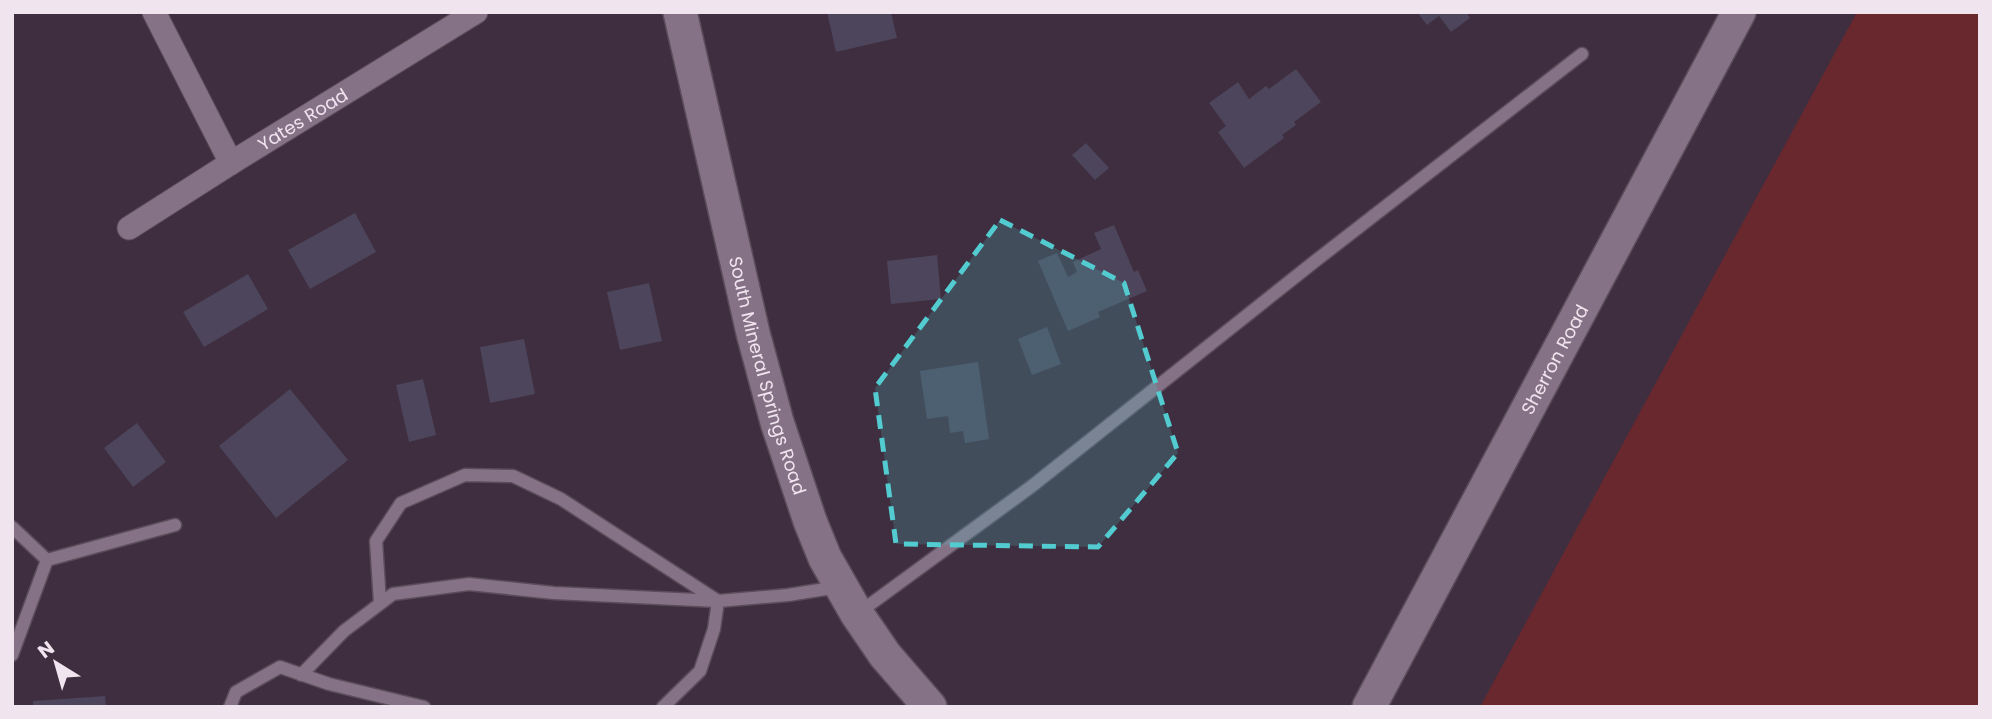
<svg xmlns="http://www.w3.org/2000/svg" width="1992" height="719" viewBox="0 0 1992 719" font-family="Poppins,sans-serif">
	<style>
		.green { fill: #68282e }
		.building { fill: #4c455b }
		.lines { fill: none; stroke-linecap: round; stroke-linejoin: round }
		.lane-casing { stroke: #5a4c5a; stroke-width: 15 }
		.street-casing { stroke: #5a4c5a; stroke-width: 25 }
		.secondary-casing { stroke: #5a4c5a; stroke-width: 36 }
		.lane { stroke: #867286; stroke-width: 12 }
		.street { stroke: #867286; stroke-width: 23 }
		.secondary { stroke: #867286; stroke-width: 33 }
		.marked { fill: #52ccd0; fill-opacity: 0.2; stroke: #52ccd0; stroke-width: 5; stroke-dasharray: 14 9; stroke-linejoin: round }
		.labels { text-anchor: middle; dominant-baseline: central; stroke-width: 5; stroke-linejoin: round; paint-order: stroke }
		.street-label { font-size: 18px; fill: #f0e4ef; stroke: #3f2e3f }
	</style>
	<rect width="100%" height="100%" fill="#3f2e3f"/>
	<path class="green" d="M1857 12H1980V707H1480Z"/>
	<path class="building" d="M827 12H891L897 38 836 52Z
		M1417 12H1466L1470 18 1451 32 1439 16 1427 25Z
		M1296 69 1321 102 1294 122 1296 125 1282 135 1284 138 1244 168 1218 132 1226 126 1209 103 1238 82 1249 99 1266 86 1269 89Z
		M1086 143 1109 168 1095 180 1072 155Z
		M355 213 376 252 310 289 288 250Z
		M1114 225 1134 272 1138 270 1147 291 1098 312 1100 317 1068 331 1038 261 1057 253 1068 277 1077 272 1073 262 1101 249 1094 233Z
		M937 255 941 299 891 304 887 261Z
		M248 274 268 309 204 347 183 312Z
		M649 283 662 341 620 350 607 292Z
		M1047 327 1061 364 1032 375 1018 339Z
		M524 339 535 394 490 403 480 347Z
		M978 362 989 439 965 443 963 431 950 433 948 416 927 419 920 371Z
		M423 379 436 435 409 442 396 385Z
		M290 389 348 460 276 518 219 446Z
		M137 423 166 462 133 487 104 448Z
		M105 696 106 707H33V701Z"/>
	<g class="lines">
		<g class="lane-casing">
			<path id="lane" d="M12 527 47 560 12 655
				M47 560 175 525
				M380 603 376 541 401 503 465 475 513 476 561 499 718 601
				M857 614 1032 486 1314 262 1582 54
				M301 675 344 631 393 594 469 584 554 593 717 601
				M230 707 236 692 280 667 329 684 424 707
				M663 707 700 671 714 629 718 601 788 595 838 587"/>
		</g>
		<g class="street-casing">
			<g id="street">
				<path d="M154 12 231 163"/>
				<path id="s1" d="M129 228 231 163 476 12"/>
			</g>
		</g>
		<g class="secondary-casing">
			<g id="secondary">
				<path id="s2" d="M680 12 753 333 777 422 810 521 825 558 857 614 885 655 930 707"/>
				<path id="s3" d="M1369 707 1739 12"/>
			</g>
		</g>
		<use href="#lane" class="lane"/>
		<use href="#street" class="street"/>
		<use href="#secondary" class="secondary"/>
	</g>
	<path class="marked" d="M1000 220 1124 283 1178 453 1098 547 896 544 875 388Z"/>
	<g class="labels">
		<g class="street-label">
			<text stroke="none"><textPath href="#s1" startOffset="205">Yates Road</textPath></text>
			<text stroke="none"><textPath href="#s3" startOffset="394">Sherron Road</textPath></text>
			<text stroke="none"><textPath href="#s2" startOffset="374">South Mineral Springs Road</textPath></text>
		</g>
	</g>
	<rect width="1992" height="719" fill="none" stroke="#f0e4ef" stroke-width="28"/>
	<g transform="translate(56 663) rotate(323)" stroke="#3f2e3f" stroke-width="5" paint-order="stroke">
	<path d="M0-5L12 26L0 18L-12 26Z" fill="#f0e4ef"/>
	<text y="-10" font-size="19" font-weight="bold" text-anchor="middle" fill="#f0e4ef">N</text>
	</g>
</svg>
